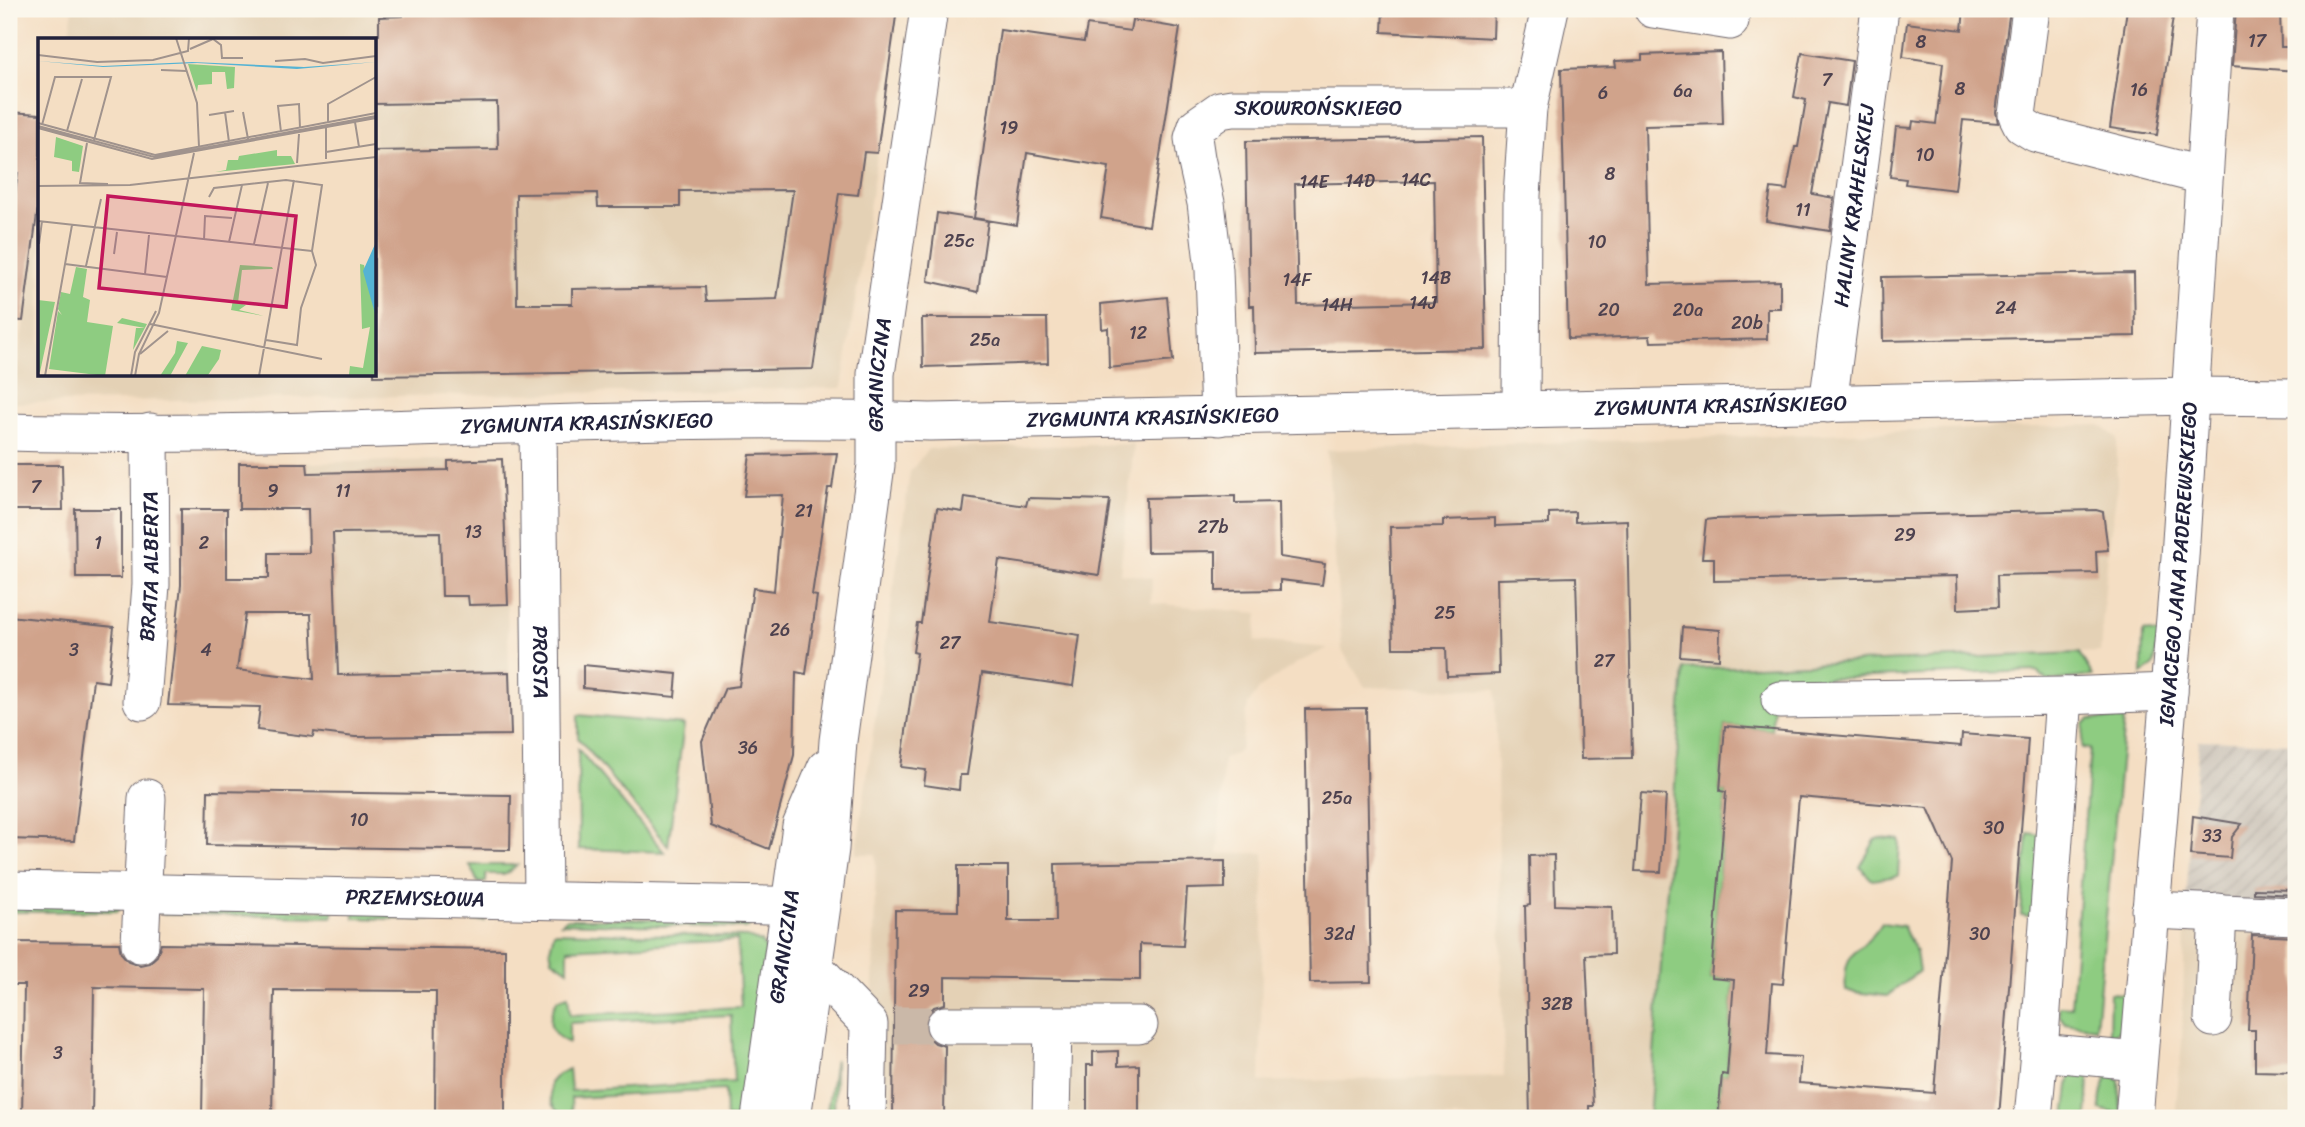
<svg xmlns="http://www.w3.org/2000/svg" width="2305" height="1127" viewBox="0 0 2305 1127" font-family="Sriracha,sans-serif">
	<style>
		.built { fill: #e4d1b5 }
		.industrial { fill: url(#industrial-furrows) }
		.grass { fill: #8ecc81; stroke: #58775e; stroke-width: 2 }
		.building { fill: #d0a38b; fill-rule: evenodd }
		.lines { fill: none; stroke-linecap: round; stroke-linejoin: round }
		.minor-tunnel { stroke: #cab8a8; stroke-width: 37; stroke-dasharray: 37 18; stroke-linecap: butt }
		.minor-casing { stroke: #6c646b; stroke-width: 39 }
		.minor { stroke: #fff; stroke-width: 37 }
		.labels { text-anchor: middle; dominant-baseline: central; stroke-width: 5; stroke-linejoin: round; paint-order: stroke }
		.number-label { font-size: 18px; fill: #4e424f }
		.street-label { font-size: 21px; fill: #22223b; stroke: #fbf7ec }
		.inset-road { fill: none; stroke: #a0938d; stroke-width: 2 }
		.view { fill: #c2185b; fill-opacity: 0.15; stroke: #c2185b; stroke-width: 3.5 }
		.inset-edge { fill: none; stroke: #22223b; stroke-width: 3.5 }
	</style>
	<defs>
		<pattern id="industrial-furrows" width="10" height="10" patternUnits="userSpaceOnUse" patternTransform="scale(1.75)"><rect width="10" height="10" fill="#cbc3b8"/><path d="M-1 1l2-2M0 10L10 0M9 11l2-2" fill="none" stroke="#aea79f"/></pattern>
	</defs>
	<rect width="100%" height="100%" fill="#fbf7ec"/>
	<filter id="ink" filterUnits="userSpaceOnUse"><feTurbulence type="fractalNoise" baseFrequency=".0143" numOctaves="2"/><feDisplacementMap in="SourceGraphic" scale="14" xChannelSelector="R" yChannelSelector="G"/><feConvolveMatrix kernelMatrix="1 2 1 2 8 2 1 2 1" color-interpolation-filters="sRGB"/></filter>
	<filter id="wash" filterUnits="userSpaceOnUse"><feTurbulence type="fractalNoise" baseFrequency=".00686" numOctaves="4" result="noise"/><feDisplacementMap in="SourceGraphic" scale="28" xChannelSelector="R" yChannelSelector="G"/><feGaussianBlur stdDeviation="1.57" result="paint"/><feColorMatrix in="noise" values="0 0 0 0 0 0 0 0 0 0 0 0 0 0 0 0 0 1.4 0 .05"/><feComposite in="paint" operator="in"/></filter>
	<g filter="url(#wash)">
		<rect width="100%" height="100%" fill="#f4dec3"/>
		<path class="built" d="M73 9H899L842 388 11 403 40 219V374H374V40H68Z
			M2100 425 2117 438V490L2108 550 2100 652 1685 669 1649 1118H870L876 854H856L910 472 928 449 1134 444 1120 573 1152 578 1151 603 1258 613 1255 641 1328 648 1297 663 1261 687 1248 704 1240 751 1223 759 1218 854 1264 853 1260 1082 1504 1076 1495 690 1365 687 1342 650 1327 450Z
			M502 459 510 698 330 701V676H313L307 463Z
			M2185 924 2296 927V1118H2175L2182 1042Z"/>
		<path class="industrial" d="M2199 740 2296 743V906L2186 899Z"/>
		<path class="grass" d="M2143 631 2159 634 2154 666 2142 674Z
			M2079 653 2093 676 2048 681 2037 671 1790 680 1781 689H1776L1771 730 1725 726 1720 791 1726 792 1711 978 1734 980 1727 1075H1721L1718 1118H1649L1684 669Z
			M578 715 684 725 668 846 578 738Z
			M2090 719 2124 720 2096 1028 2065 1023 2059 1015V1006L2071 1007 2090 749 2082 748 2084 724Z
			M578 749 664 852 579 849Z
			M2028 833 2042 835 2036 917 2021 915Z
			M1880 838 1900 840 1898 876 1872 880 1860 867 1875 840Z
			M470 865H517L506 874H486V882L478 883Z
			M9 905 120 907 118 911 9 912Z
			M158 906 334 911 332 917 164 914 159 912Z
			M354 911 485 914V921L354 918Z
			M567 919H749V928L561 923Z
			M1882 923 1903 926 1916 952 1919 971 1887 996 1846 991C1841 945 1864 954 1882 923Z
			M554 932 747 937 761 942 766 949 742 1118H726L725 1090 571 1098 572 1118C552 1113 549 1102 550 1083L558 1074 569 1069 571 1091 734 1082 731 1015 569 1023V1043C548 1034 546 1020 557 1000L568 996 570 1015 741 1007 737 940 568 949V970L552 959 550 949Z
			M2110 993 2131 995 2126 1027 2109 1036Z
			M835 1060 834 1118H826Z
			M2071 1070H2086L2089 1079 2087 1118H2065Z
			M2108 1073 2119 1080 2121 1115 2100 1109 2101 1095Z"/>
		<g id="blocks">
			<path class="building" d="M446 9H897L877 153 864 152 858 195 839 193 813 369 374 376V151L498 149 497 102 374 104V35H379V17L403 16V10ZM793 190 777 299 706 301 705 287 572 289V304H517L516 194 597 193 598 207H680V191Z
				M1383 9H1494L1493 38 1382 32Z
				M1964 9H2010L1996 112 1998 123 1963 120 1955 190 1905 184 1906 179 1890 177 1896 127 1912 128 1913 121 1936 124 1943 63 1903 57 1907 23 1962 30Z
				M2127 9H2174L2157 135 2110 128Z
				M2236 9H2280L2281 47H2296V71L2232 66Z
				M1132 20 1180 28 1149 226 1101 218 1109 167 1027 153 1017 225 974 218 1000 30 1084 42 1087 25 1130 31Z
				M1721 52 1723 124 1645 126 1649 284 1780 281V308H1767V339L1651 342 1650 336 1568 339 1561 69 1616 67 1615 61 1642 60V55Z
				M1802 53 1852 61 1846 106 1828 103 1812 194 1834 198 1830 231 1766 221 1771 188 1787 190 1795 147H1798L1806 100 1794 97Z
				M9 112 40 114V192L23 321 9 320V236L18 173 9 172Z
				M1482 137 1486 349 1255 353 1254 306H1249L1246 141ZM1434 181 1436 302 1298 305 1295 184Z
				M937 213 988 221 978 292 928 281Z
				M2134 273 2135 336 1883 341 1882 277Z
				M1167 297 1173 361 1109 368 1108 328 1102 329 1101 304Z
				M922 318H1047L1048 363 923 367Z
				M837 453 832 488H828L819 548 812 595 817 596 806 674 796 672 794 755 769 849 711 826 702 741 725 688 739 686 753 588 774 591 783 495 744 496 750 455Z
				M502 459 508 604 469 605 468 596H442L440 532 333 533 338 675 509 672 511 735 355 737 314 732 313 737 257 730 260 707 168 705 181 585V509H227V578H269V553H309L308 509H239V463H307L308 473 448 470V461ZM245 614H311L314 679 237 670Z
				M9 465H62L63 510H9Z
				M1235 496V503L1279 502 1280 557 1325 564 1322 585 1280 580V590L1216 591V551L1147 552 1146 498Z
				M965 497 1026 506 1028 498 1110 500 1099 575 999 560 990 622 1080 635 1073 686 982 673 967 775H960L959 790 924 785 926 770 901 767 917 653 913 652 917 623H921L937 508 963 512Z
				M75 509H121V578H76Z
				M2096 510 2103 512 2108 550 2096 551 2097 573 1997 575 1998 607 1958 609 1957 576 1714 581V558H1702L1706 520 1713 519Z
				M1575 512V522L1627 520 1632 758 1581 759 1576 577 1497 579 1499 674 1447 676 1446 648H1393L1390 527 1443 526V520L1495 518V526L1549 524V513Z
				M9 616 114 627 108 682 93 680 74 841 9 839Z
				M1682 627 1720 630 1719 659 1680 656Z
				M583 665 677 674 675 697 583 688Z
				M1366 708 1371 982 1310 983 1305 709Z
				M1725 726 1961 746 1962 734 2028 739 1999 1118H1718L1722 1074 1727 1075 1734 980 1711 978 1726 792 1720 791ZM1799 797 1928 808 1952 862 1934 1093 1799 1083 1801 1057 1767 1055 1772 983 1783 984Z
				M208 791 511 795 510 850 207 845Z
				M1641 793 1666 795 1661 872 1635 871Z
				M2193 816 2242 824 2232 837 2230 858 2190 855Z
				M1554 855 1555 905 1612 907 1613 954 1586 955 1593 1106H1589V1118H1530L1525 906 1530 905 1529 856Z
				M1225 861V888L1187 889 1183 946 1140 944V980L945 977V1004L934 1007 927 1014 924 1024 927 1036 935 1043 945 1046 944 1118H893L895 910 958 911V866H1008V921H1056L1055 864Z
				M2254 889 2296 890V895L2254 893Z
				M2252 935 2296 937V1072L2255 1071V1030H2248Z
				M9 942 119 943 121 953 128 961 140 965 149 963 157 956 161 944 505 949V1118H435L436 991 274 990 272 1118H202L204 989 94 987 92 1118H22L24 985H9Z
				M1118 1051V1066L1139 1065V1118H1087V1065H1093V1052Z"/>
		</g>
	</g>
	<g filter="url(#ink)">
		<use href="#blocks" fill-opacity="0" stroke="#6c646b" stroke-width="2"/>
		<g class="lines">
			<path class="minor-tunnel" d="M894 1025H945"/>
			<g class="minor-casing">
				<g id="minor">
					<path d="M1653 9 1730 21 1731 9"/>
					<path d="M2031 9 2017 115 2022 125 2035 133 2204 176"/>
					<path id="s1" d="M1828 404 1880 9"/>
					<path d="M1521 411 1522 195 1528 108 1550 9"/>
					<path id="s2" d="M1219 417 1214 270 1206 203 1196 158 1193 138 1197 126 1220 110 1232 108H1528"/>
					<path id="s3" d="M538 426 543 899"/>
					<path id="s4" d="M9 432C316 440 623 412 930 422L2191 396 2296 397"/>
					<path d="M2064 696 2169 692"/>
					<path d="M1780 700 2064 696 2039 1052"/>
					<path id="s5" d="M142 701 151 585 150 432"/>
					<path id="s6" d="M9 890 821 906"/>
					<path d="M2150 910 2296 916"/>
					<path d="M140 944 147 798"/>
					<path d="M813 966 869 1024 867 1118"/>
					<path d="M2213 1018 2218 912"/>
					<path d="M945 1025H1139"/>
					<path id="s7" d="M760 1118 801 826 826 768"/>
					<path id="s8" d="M792 1118 830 849 838 741 876 465V374L929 9"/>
					<path d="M1051 1118 1053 1026"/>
					<path d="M2033 1118 2039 1052 2138 1061"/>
					<path id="s9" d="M2134 1118 2180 557 2215 9"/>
				</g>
			</g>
			<use href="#minor" class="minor"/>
		</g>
	</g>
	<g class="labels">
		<g class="number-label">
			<text x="2257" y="41">17</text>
			<text x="1921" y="42">8</text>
			<text x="1827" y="80">7</text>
			<text x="1960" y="89">8</text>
			<text x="2139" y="90">16</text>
			<text x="1683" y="91">6a</text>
			<text x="1603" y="93">6</text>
			<text x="1009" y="128">19</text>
			<text x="1925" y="155">10</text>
			<text x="1610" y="174">8</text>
			<text x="1416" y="180">14C</text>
			<text x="1360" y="181">14D</text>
			<text x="1314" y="182">14E</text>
			<text x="1803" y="210">11</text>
			<text x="959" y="241">25c</text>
			<text x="1597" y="242">10</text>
			<text x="1436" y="278">14B</text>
			<text x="1297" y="280">14F</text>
			<text x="1423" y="303">14J</text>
			<text x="1337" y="305">14H</text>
			<text x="2006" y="308">24</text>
			<text x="1609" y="310">20</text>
			<text x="1688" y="310">20a</text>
			<text x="1747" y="323">20b</text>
			<text x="1138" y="333">12</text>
			<text x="985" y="340">25a</text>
			<text x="36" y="487">7</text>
			<text x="273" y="491">9</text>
			<text x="343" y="491">11</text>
			<text x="804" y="511">21</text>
			<text x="1213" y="527">27b</text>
			<text x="473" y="532">13</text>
			<text x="1905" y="535">29</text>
			<text x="98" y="543">1</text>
			<text x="204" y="543">2</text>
			<text x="1445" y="613">25</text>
			<text x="780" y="630">26</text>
			<text x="950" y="643">27</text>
			<text x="74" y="650">3</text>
			<text x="206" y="650">4</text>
			<text x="1604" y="661">27</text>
			<text x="748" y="748">36</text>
			<text x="1337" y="798">25a</text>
			<text x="359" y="820">10</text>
			<text x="1994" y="828">30</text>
			<text x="2212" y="836">33</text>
			<text x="1339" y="934">32d</text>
			<text x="1980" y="934">30</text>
			<text x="919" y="991">29</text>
			<text x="1557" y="1004">32B</text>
			<text x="58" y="1053">3</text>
		</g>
		<g class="street-label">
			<text stroke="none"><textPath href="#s2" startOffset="420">SKOWROŃSKIEGO</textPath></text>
			<text stroke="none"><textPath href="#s1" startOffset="200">HALINY KRAHELSKIEJ</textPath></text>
			<text stroke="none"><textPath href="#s8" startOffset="749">GRANICZNA</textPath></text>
			<text stroke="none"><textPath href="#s4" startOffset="1712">ZYGMUNTA KRASIŃSKIEGO</textPath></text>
			<text stroke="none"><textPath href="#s4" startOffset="1144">ZYGMUNTA KRASIŃSKIEGO</textPath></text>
			<text stroke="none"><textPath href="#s4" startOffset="578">ZYGMUNTA KRASIŃSKIEGO</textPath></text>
			<text stroke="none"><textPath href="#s9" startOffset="556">IGNACEGO JANA PADEREWSKIEGO</textPath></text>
			<text stroke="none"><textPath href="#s5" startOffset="135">BRATA ALBERTA</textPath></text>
			<text stroke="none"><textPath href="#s3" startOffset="236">PROSTA</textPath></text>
			<text stroke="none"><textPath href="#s6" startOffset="406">PRZEMYSŁOWA</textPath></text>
			<text stroke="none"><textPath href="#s7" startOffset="173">GRANICZNA</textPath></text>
		</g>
	</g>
	<g transform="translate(38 38)">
		<rect width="338" height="338" fill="#f4dec3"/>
		<path d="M150 26 197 29 196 50 189 51 187 34H174V46L160 47 159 54ZM239 112V118H253L257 126 177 134 188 132 190 122H200L201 118ZM322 226 326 227 338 279V338L311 337 312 328 325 330 332 289 324 291ZM202 227 234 229 235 231 204 232 200 265 208 267 201 272 226 278 193 272ZM84 280 109 286 95 312 98 290H107L79 285ZM139 303 150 305 132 338H122L137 315ZM164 308 183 312 181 321 170 337 147 338Z" fill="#8ecc81"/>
		<path d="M0 262 17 264 2 334 0 333Z" fill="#8ecc81"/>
		<path d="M18 99 45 108 41 134 34 133V123L16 119ZM38 229 49 231 45 259 52 262 49 284 75 288 67 338 11 331 20 273 24 277 20 271 23 254 32 256Z" fill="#8ecc81"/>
		<path d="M0 23 65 28 154 24 266 29 338 24 259 31 159 25 65 29ZM338 204V279L325 233Z" fill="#55b3d4"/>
		<path class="inset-road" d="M138 0 159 65 161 109M152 11 175 1 183 7 184 20H205M0 17 59 24 115 22 150 13 151 0M237 23 267 21 285 25 338 18M123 32 149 33M187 74 191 104M205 74 210 101M171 77 196 73M317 84 321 109M0 85 117 117 338 75M290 85V66L338 39M4 87 17 39H73L56 102M0 88 116 119 338 78M0 90 114 121 338 80M29 93 44 41M243 94 240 68 261 66 262 90M49 105 42 145 70 146M288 114 338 106M288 121V90M259 125 261 96M0 148 92 147 338 119M171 159 176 150 248 142 284 147 274 213M0 183 274 213M166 202 167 178 194 180M191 204 204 147M1 206 4 183M216 206 230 145M76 216 79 194M27 226 129 239M48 228 63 161M107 236 111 197M112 286 284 321M228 302 259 307 263 270 278 227 274 213M102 316 130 293M7 338 34 187M93 338 97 314 118 273M97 338 101 316 121 275 156 115M221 338 256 142"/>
		<path class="view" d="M70 158 258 178 248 269 61 250Z"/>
		<rect width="338" height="338" class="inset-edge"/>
	</g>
	<rect width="2305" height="1127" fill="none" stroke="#fbf7ec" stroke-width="35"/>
</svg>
